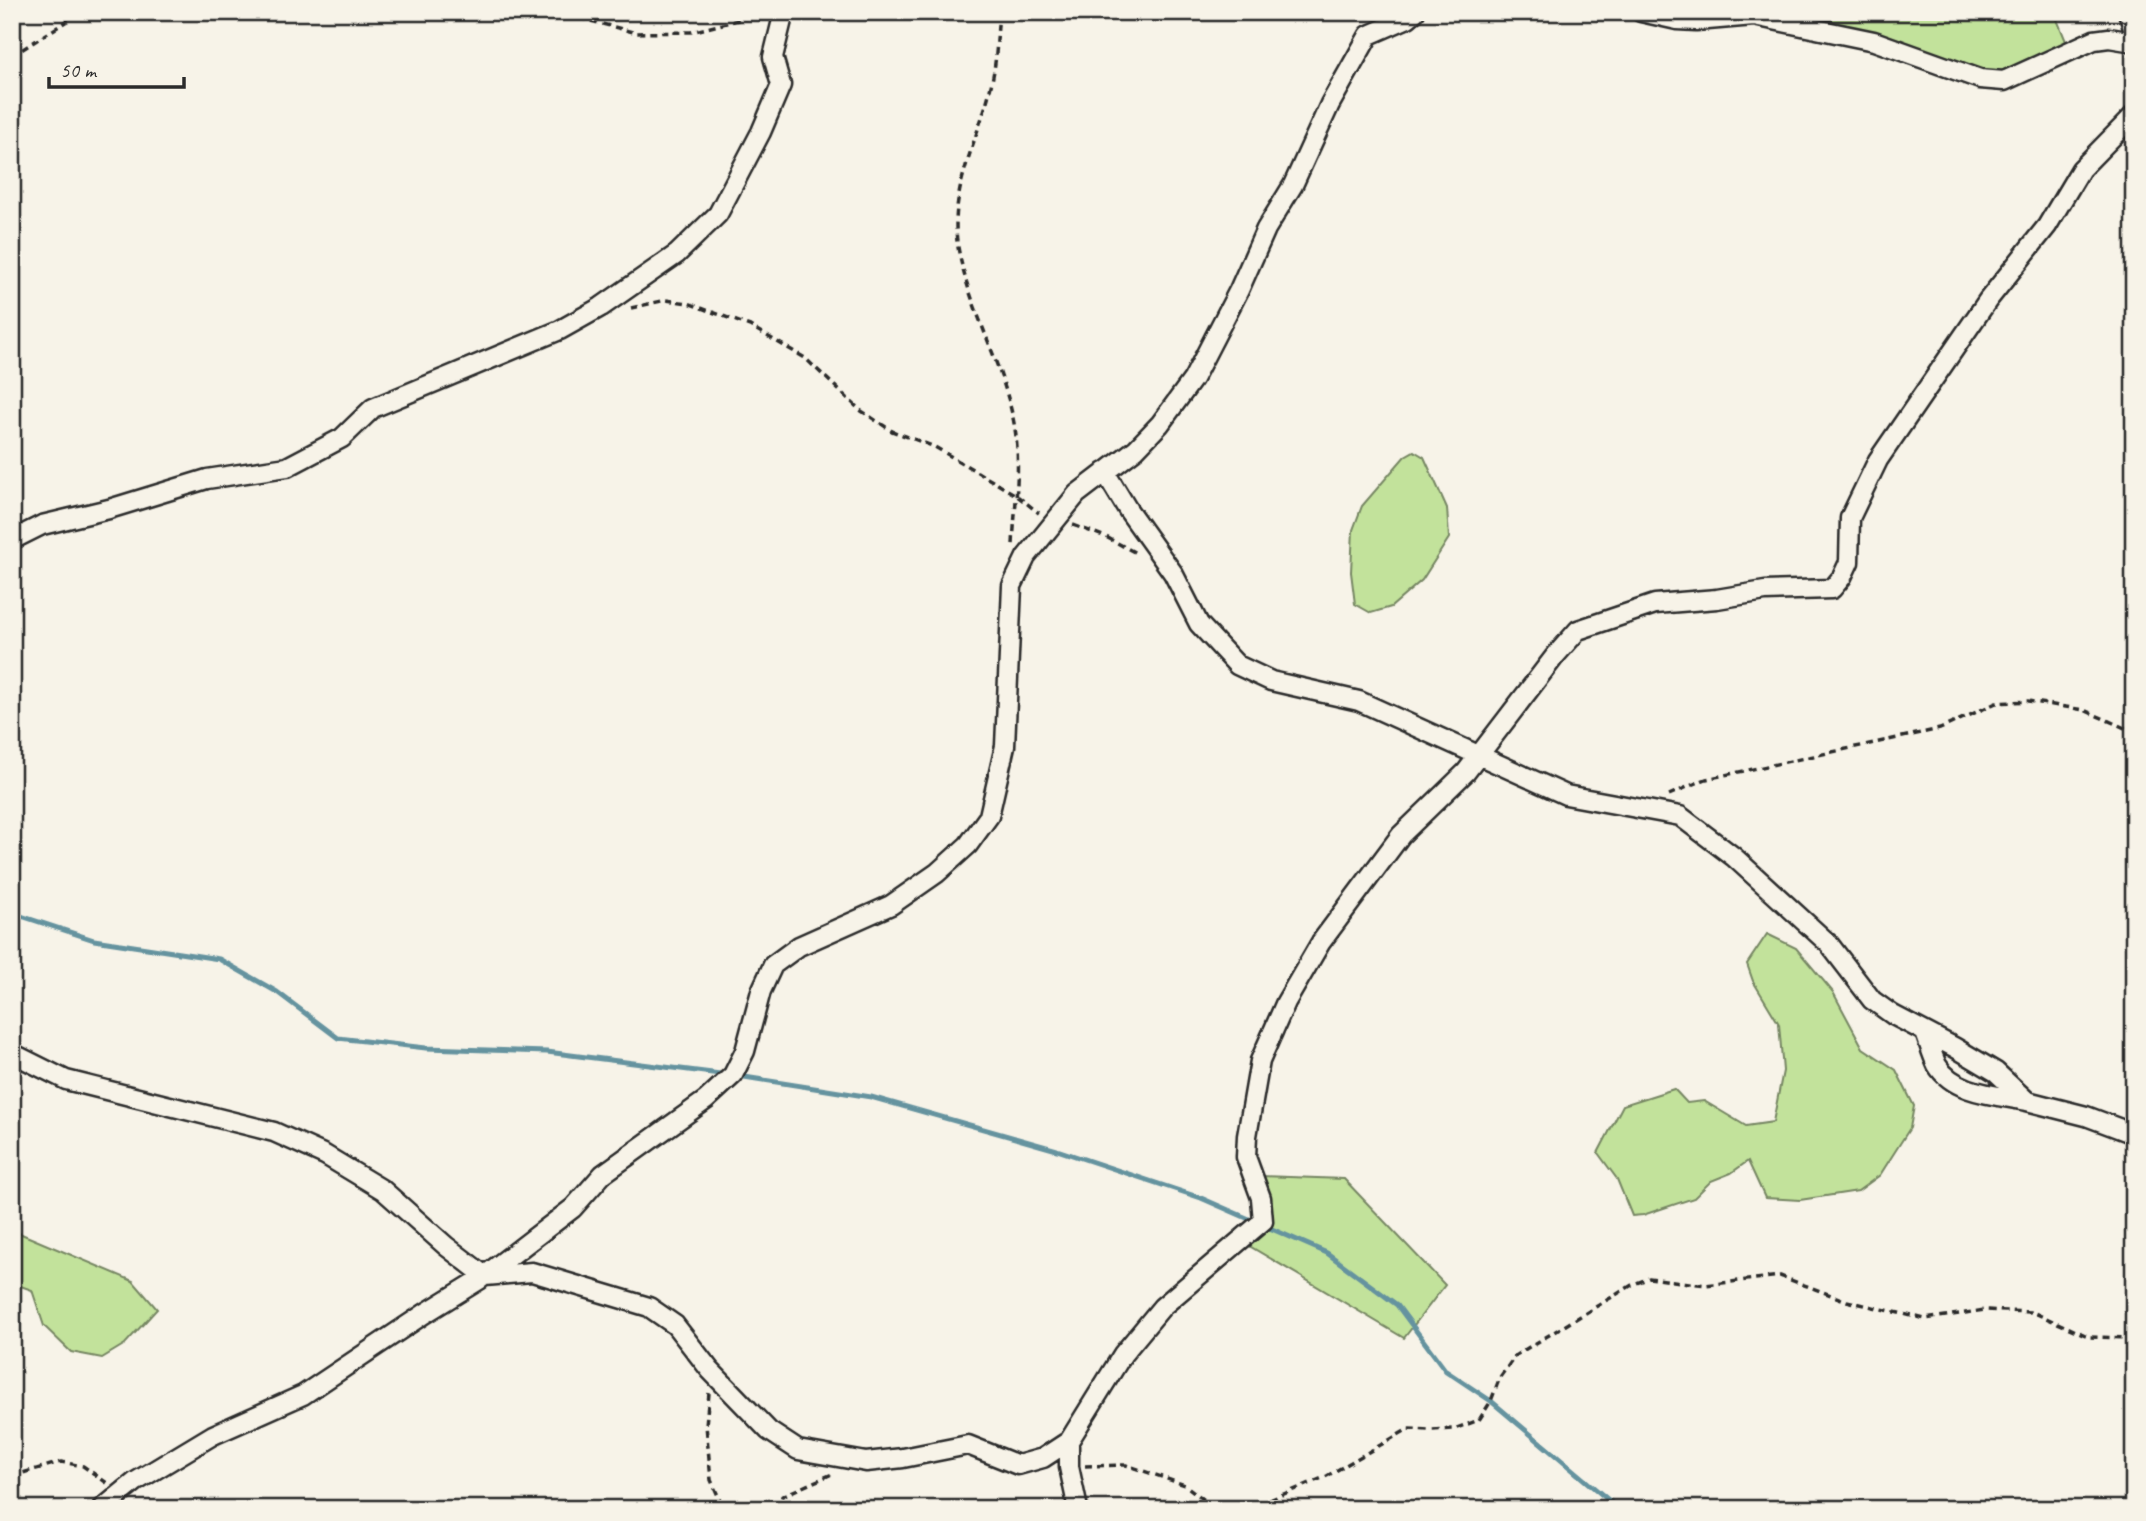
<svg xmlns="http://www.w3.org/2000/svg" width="2146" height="1521" viewBox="0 0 2146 1521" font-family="Caveat,sans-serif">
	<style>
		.green { fill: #c2e29b; stroke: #768663; stroke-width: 2 }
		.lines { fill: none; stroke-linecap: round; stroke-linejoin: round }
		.stream { stroke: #65939f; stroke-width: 5 }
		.minor-casing { stroke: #2b2b2b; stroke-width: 23 }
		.path { stroke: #2b2b2b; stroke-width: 3.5; stroke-dasharray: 7 5; stroke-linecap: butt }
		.minor { stroke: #f7f3e8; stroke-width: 18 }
	</style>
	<rect width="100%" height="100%" fill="#f7f3e8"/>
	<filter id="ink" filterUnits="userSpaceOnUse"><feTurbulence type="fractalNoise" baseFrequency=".0143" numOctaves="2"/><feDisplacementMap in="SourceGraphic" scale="14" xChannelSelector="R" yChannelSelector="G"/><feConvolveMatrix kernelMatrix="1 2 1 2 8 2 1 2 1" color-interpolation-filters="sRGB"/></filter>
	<g filter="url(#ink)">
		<path class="green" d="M1785 12H2054L2070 51 2004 81 1792 24Z
			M1414 451 1424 457 1447 508 1449 538 1422 580 1391 607 1371 613 1355 604 1351 572 1353 530 1362 506 1405 456Z
			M1767 934 1796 948 1833 992 1863 1048 1896 1070 1914 1106 1910 1128 1880 1175 1858 1191 1800 1200 1765 1198 1748 1161 1731 1173 1711 1181 1694 1198 1643 1215 1632 1216 1617 1179 1598 1153 1623 1105 1674 1089 1687 1103 1704 1101 1746 1126 1773 1122 1783 1071 1779 1024 1753 981 1747 964Z
			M1261 1176 1344 1179 1445 1285 1404 1338 1241 1241 1263 1221Z
			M12 1230 133 1281 157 1309 125 1344 102 1358 71 1352 44 1326 32 1290 12 1283Z"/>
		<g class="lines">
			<path class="stream" d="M12 913 94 940 219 959 277 992 338 1038 426 1048 547 1052 728 1075
				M738 1076 871 1097 1057 1150 1201 1198 1256 1222
				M1265 1226 1327 1253 1397 1305 1446 1371 1491 1401 1619 1509"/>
			<g class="minor-casing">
				<path id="minor" d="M1641 12 1677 20 1696 21 1754 16 1874 41 1980 79 2004 81 2094 40 2109 38 2134 42
					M2128 12 2134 31
					M1105 472 1128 510 1173 573 1199 624 1237 665 1271 681 1359 701 1566 795 1680 816 1734 857 1829 944 1872 1000 1893 1015 1954 1047 1996 1072 2027 1101 2086 1116 2134 1134
					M12 540 42 525 109 509 207 479 287 467 342 438 373 408 560 330 601 307 677 254 718 214 761 132 781 85 773 57 784 12
					M1925 1033C1929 1043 1932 1055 1937 1065 1954 1094 1998 1095 2027 1101
					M12 1053 66 1080 274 1132 325 1155 383 1190 446 1246 485 1276 532 1272 649 1307 675 1325 710 1370 769 1431 798 1450 866 1462 903 1458 968 1445 1018 1465 1043 1458 1069 1441 1123 1354 1162 1307 1263 1221 1261 1198 1246 1157 1247 1136 1260 1061 1286 1002 1321 942 1401 835 1466 772 1555 656 1578 630 1655 604 1717 599 1765 591 1832 589 1842 577 1849 562 1850 518 1878 460 1988 300 2047 226 2081 169 2134 115
					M1069 1441V1467L1078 1509
					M102 1509 135 1482 213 1435 303 1395 424 1314 479 1280 573 1208 603 1174 706 1100 733 1075 745 1051 761 991 773 965 799 946 891 905 937 873 968 845 989 816 1005 746 1012 586 1026 557 1077 494 1136 449 1160 424 1193 379 1239 290 1266 229 1293 185 1330 104 1369 35 1408 18 1415 12"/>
			</g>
			<path class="path" d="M556 12 637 33 691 32 766 13
				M999 12C997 33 997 55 993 76 983 131 950 183 957 241 966 302 1000 357 1013 418 1022 460 1015 502 1013 545
				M12 56 81 12
				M631 308 666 300 688 303 750 326 805 358 860 410 892 431 935 447 1016 495 1039 513
				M1073 525 1106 537 1136 553
				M1669 795 1706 779 1940 729 1996 703 2028 701 2084 710 2134 732
				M709 1393 706 1425 711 1480 724 1509
				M1085 1466 1126 1465 1185 1485 1216 1509
				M12 1476 61 1462 83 1466 107 1483
				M778 1509 782 1496 832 1474
				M1248 1509 1327 1476 1408 1429 1430 1430 1454 1429 1479 1420 1491 1401 1500 1377 1516 1355 1632 1285 1649 1278 1706 1285 1780 1276 1847 1301 1925 1319 1985 1310 2032 1312 2090 1337 2134 1338"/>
			<use href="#minor" class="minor"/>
		</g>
	</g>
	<rect width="2146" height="1521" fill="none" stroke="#f7f3e8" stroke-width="42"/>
	<rect x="21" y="21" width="2104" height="1479" fill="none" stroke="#2b2b2b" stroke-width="2.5" filter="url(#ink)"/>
	<path d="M49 77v10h135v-10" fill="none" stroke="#2b2b2b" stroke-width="3.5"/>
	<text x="60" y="77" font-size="21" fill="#2b2b2b" stroke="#f7f3e8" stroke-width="5" paint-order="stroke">50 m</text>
</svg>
